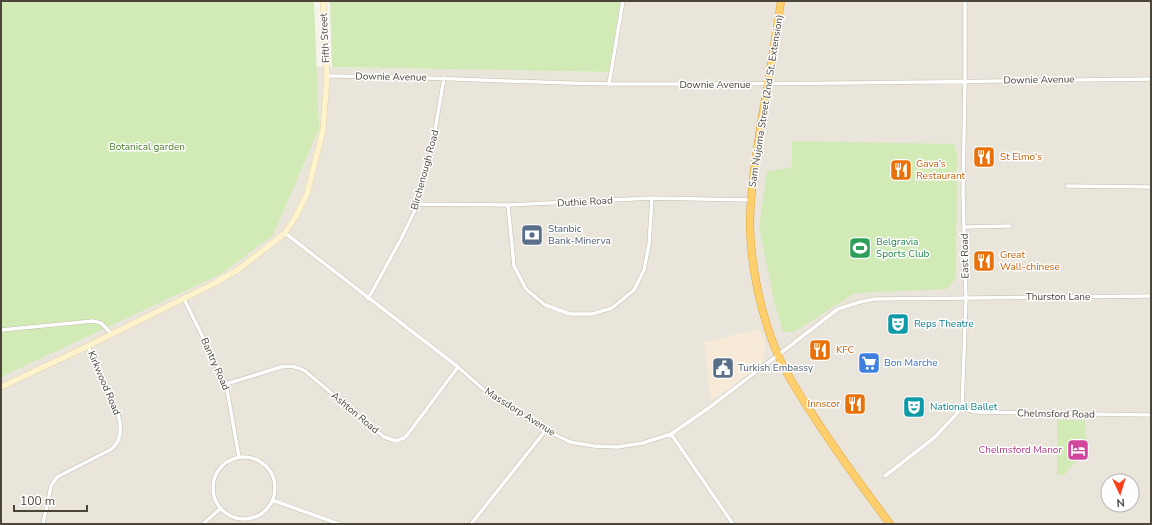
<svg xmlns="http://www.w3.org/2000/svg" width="1152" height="525" viewBox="0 0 1152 525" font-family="'Nunito Sans',sans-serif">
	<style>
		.residential { fill: #eae5da; fill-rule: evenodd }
		.commercial { fill: #f7ead8 }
		.green { fill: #d2eab5 }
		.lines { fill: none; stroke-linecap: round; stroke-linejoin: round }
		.street-casing { stroke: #c2bbae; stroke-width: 4.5 }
		.secondary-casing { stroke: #d6c79b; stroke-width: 6 }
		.highway-casing { stroke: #e0a43c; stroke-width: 8 }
		.street { stroke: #fff; stroke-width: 3.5 }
		.secondary { stroke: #fff3cd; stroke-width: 5.5 }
		.highway { stroke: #ffcf6e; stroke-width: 7 }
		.labels { text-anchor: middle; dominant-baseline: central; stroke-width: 3; stroke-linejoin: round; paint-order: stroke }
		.street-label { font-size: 10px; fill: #4b4439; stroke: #fff }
		.park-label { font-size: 10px; fill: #4a7f2a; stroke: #fff }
		.food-label { font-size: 10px; fill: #c56008; stroke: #fff; text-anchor: start }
		.service-label { font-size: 10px; fill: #4e5e75; stroke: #fff; text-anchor: start }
		.leisure-label { font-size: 10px; fill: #27864d; stroke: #fff; text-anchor: start }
		.culture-label { font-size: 10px; fill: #0d838f; stroke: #fff; text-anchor: start }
		.shop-label { font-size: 10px; fill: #366cbe; stroke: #fff; text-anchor: start }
		.hotel-label { font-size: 10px; fill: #b23c85; stroke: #fff; text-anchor: end }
	</style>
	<rect width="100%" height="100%" fill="#f6f3ec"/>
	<path class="residential" d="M620 1H1151V524H1V377L220 274 273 235 319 129 316 67 610 72ZM760 329 763 337 733 386 711 401ZM1108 481H1132V505H1108Z"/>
	<path class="commercial" d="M760 329 766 344V348L764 358 760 366 711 401 704 342Z"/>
	<path class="green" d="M1 1H314L319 129 273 235 221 274 1 377Z
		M330 1H620L610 72 332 67Z
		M792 141 954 144 957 155 956 278 947 289 855 293 794 332H783L775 305 759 227 767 172 792 167Z
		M1057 420H1085L1086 438 1090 443 1088 446 1086 447 1077 457 1078 459 1067 472 1063 475H1057Z"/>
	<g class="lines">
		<g class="street-casing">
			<path id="street" d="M327 76C422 76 517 83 612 84 792 85 971 81 1151 79
				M609 84 623 1
				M1067 186 1151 187
				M418 204 508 205 652 198 751 200
				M508 205 514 266 526 289 545 305 570 314H592L612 308 634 290 644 270 649 245 652 198
				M965 227 1010 226
				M285 233 458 367 491 396 546 430 570 442 594 446 617 447 643 443 671 434 710 407 838 309 860 302 875 299 1151 296
				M184 299 226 384 239 457
				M368 299 401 239 418 204 432 148 444 78
				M1 330 93 321 101 323 112 334
				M226 384 281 367C290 365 297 366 305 371L384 437 396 441 404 438 408 434 458 367
				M962 408 975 412 1151 415
				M671 434 733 524
				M213 488a31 31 0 1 1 62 0a31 31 0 1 1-62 0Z
				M885 476 935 437 962 408 966 298 963 192 965 81V1
				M272 500 339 524
				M43 524 51 486 57 477 110 450C122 442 122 427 118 414L88 346
				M203 524 221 508
				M471 524 546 430"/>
		</g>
		<g class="secondary-casing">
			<path id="secondary" d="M1 387 88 346 215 283 239 269 285 233 296 216 307 194 323 130 327 76 323 1"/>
		</g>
		<g class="highway-casing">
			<path id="highway" d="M781 1C775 42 768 83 761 123 756 157 750 191 750 226 751 268 761 316 778 355 789 380 805 403 820 426 842 459 866 492 890 524"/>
		</g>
		<use href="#street" class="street"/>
		<use href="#secondary" class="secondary"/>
		<use href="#highway" class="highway"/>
	</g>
	<defs>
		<g id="restaurant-square" transform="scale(1.15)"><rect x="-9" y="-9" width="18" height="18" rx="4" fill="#e8710a" stroke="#fff"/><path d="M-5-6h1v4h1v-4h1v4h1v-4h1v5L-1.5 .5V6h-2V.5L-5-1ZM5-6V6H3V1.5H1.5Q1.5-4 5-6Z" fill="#fff"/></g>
		<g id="bank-square" transform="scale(1.15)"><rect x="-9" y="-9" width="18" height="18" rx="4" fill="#5c6f8a" stroke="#fff"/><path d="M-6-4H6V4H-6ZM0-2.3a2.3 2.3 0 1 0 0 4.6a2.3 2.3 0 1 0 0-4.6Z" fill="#fff"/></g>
		<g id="stadium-square" transform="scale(1.15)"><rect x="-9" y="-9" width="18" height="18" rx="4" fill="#2e9e5b" stroke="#fff"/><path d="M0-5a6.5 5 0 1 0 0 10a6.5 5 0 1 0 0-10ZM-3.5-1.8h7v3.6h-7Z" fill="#fff"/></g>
		<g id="theatre-square" transform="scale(1.15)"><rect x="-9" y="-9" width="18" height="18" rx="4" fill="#0f9aa8" stroke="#fff"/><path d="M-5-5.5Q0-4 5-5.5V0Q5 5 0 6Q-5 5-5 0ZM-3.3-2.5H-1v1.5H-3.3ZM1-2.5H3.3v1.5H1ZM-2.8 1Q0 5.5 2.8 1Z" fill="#fff"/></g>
		<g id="supermarket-square" transform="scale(1.15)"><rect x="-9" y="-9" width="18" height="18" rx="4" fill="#3f7fe0" stroke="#fff"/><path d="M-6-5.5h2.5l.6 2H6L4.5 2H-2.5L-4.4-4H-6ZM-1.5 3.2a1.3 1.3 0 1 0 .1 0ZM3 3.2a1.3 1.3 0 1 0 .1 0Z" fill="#fff"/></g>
		<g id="civic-square" transform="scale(1.15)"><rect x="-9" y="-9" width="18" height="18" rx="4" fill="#5c6f8a" stroke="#fff"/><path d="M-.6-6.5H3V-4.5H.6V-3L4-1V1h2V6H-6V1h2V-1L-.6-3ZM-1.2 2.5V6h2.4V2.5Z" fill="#fff"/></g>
		<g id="hotel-square" transform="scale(1.15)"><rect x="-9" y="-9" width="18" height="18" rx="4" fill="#d1479c" stroke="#fff"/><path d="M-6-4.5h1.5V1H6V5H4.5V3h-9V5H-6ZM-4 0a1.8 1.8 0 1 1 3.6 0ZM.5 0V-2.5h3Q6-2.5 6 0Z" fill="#fff"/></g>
	</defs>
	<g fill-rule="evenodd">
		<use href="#restaurant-square" x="984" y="157"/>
		<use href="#restaurant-square" x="901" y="170"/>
		<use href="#bank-square" x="532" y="235"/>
		<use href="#stadium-square" x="860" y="248"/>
		<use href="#restaurant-square" x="984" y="261"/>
		<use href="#theatre-square" x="898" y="324"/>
		<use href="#restaurant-square" x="820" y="350"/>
		<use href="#supermarket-square" x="869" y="363"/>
		<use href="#civic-square" x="723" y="368"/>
		<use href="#restaurant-square" x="855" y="404"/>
		<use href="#theatre-square" x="914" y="407"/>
		<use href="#hotel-square" x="1078" y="450"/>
	</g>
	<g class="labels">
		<g class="street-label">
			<text transform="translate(325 38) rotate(-93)">Fifth Street</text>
			<text transform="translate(391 77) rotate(1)">Downie Avenue</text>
			<text transform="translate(1039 80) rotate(-1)">Downie Avenue</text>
			<text x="715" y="85">Downie Avenue</text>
			<text transform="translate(766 101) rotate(-81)">Sam Nujoma Street (2nd St. Extension)</text>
			<text transform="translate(425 170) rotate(-75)">Birchenough Road</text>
			<text transform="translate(585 202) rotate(-3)">Duthie Road</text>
			<text transform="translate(965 256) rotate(-91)">East Road</text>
			<text x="1058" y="297">Thurston Lane</text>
			<text transform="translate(215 364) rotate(66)">Bantry Road</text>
			<text transform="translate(104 383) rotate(67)">Kirkwood Road</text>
			<text transform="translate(520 412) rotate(32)">Massdorp Avenue</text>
			<text transform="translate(355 413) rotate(40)">Ashton Road</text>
			<text transform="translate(1056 414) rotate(1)">Chelmsford Road</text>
		</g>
		<g class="park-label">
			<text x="147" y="147">Botanical garden</text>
		</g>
		<g class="food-label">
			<text x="1000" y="157">St Elmo's</text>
			<text x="916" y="164">Gava’s<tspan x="916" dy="12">Restaurant</tspan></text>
			<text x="1000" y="255">Great<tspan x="1000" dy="12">Wall-chinese</tspan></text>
			<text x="836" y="350">KFC</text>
			<text x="840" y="404" text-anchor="end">Innscor</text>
		</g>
		<g class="service-label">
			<text x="548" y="229">Stanbic<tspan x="548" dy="12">Bank-Minerva</tspan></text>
			<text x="738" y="368">Turkish Embassy</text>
		</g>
		<g class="leisure-label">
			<text x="876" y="242">Belgravia<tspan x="876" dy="12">Sports Club</tspan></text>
		</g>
		<g class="culture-label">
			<text x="914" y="324">Reps Theatre</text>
			<text x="930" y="407">National Ballet</text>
		</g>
		<g class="shop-label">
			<text x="884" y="363">Bon Marche</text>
		</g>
		<g class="hotel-label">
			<text x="1062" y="450">Chelmsford Manor</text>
		</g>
	</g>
	<rect width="1152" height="525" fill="none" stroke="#4b4439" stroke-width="4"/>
	<g transform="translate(1120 493) rotate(176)"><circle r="19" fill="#ffffff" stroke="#b7b4b0"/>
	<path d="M0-3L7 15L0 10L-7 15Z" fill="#fc3f1d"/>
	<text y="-6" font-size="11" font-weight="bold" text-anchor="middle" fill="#4b4439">N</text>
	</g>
	<path d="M14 505v6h73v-6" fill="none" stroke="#4b4439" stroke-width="2"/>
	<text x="20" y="505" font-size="12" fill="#4b4439" stroke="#ffffff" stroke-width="3" paint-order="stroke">100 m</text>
</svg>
